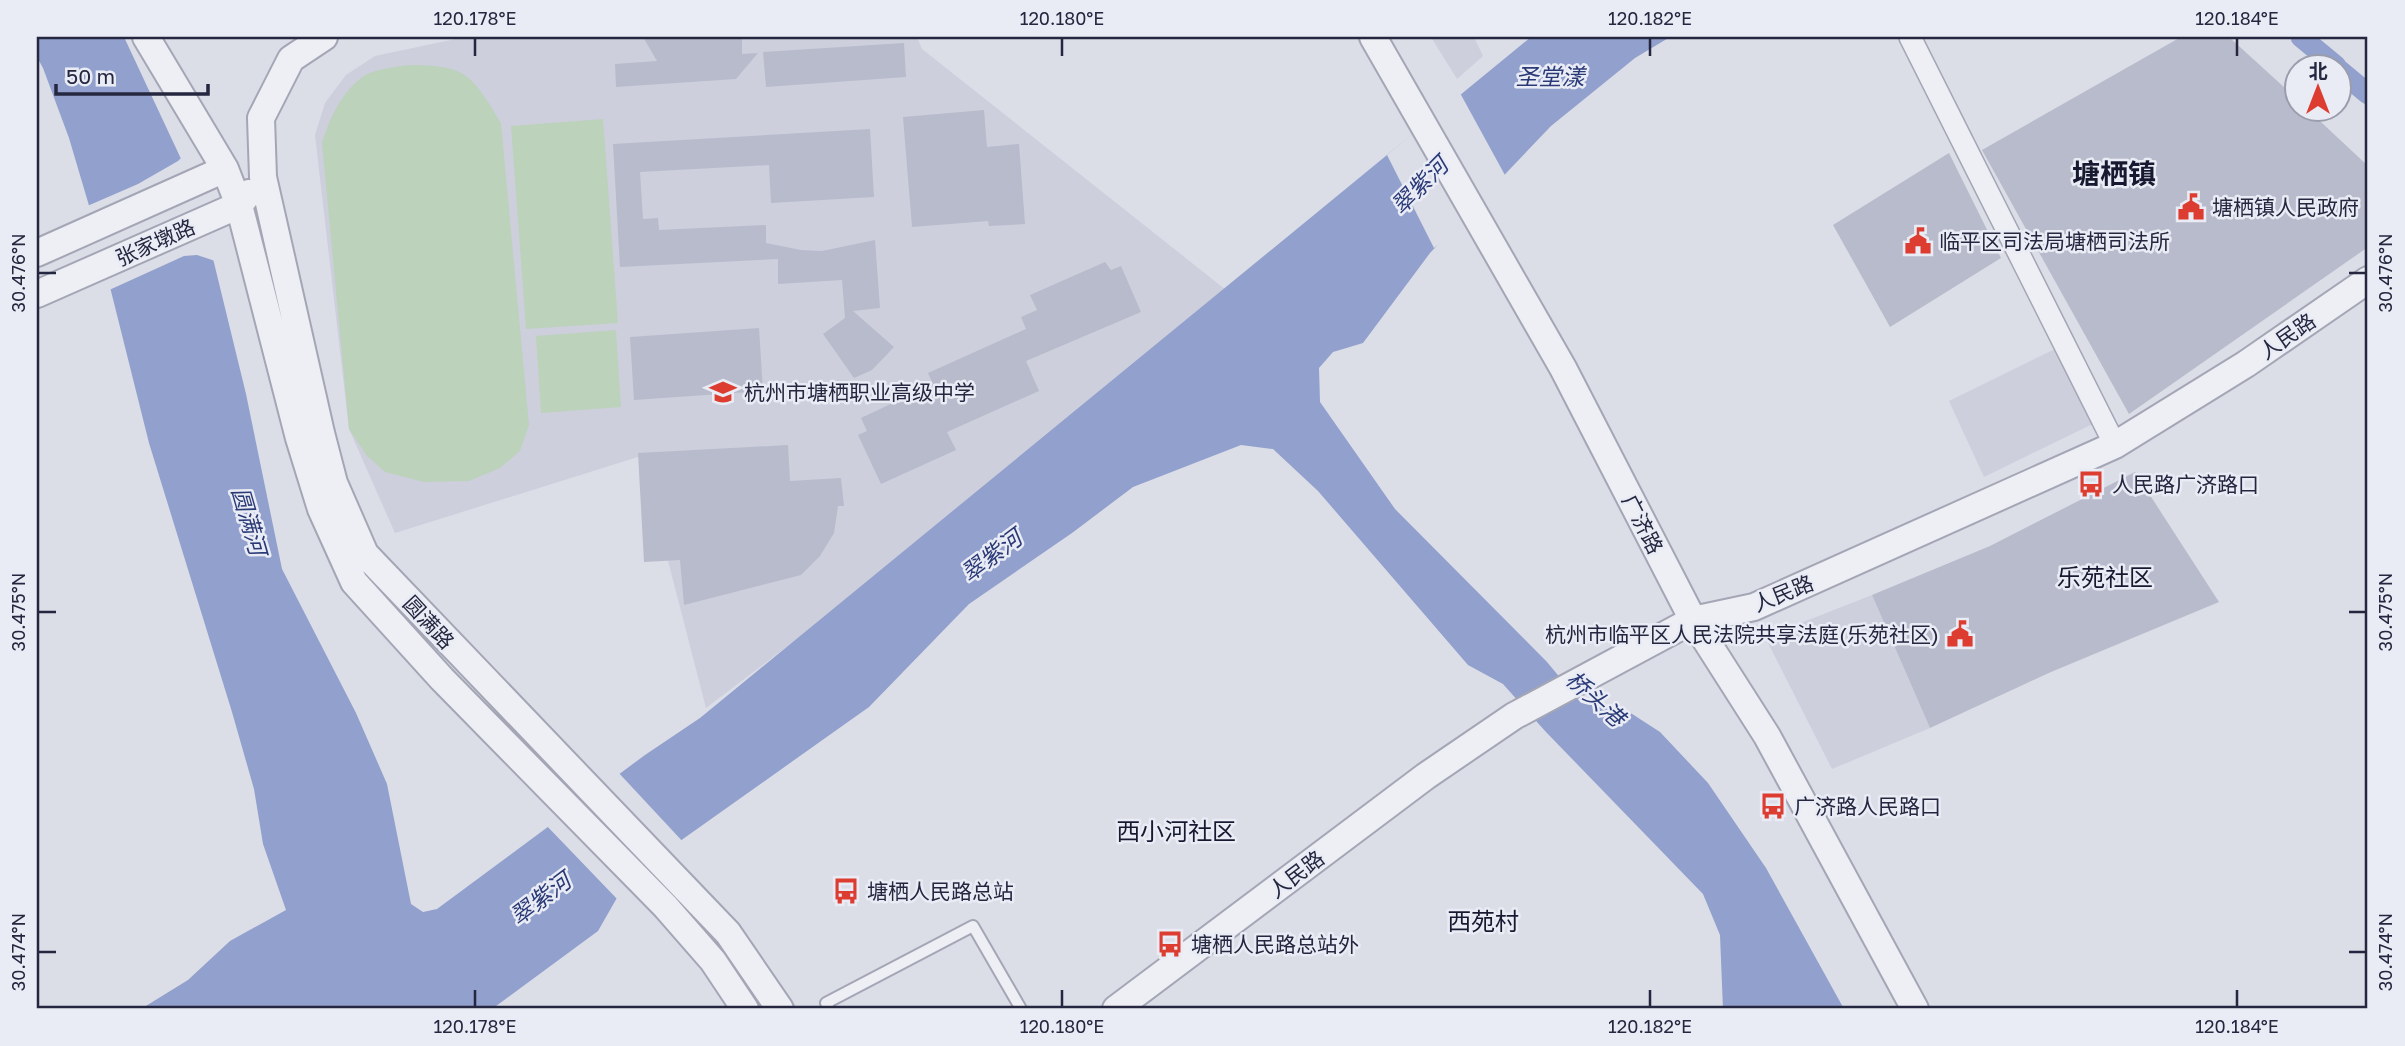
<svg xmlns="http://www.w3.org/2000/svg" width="2405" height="1046" viewBox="0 0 2405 1046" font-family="'Golos Text','Noto Sans SC',sans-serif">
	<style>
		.built { fill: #cdcfdd }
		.green { fill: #bcd2bb }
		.water { fill: #91a0cc }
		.pier { fill: #dbdde7 }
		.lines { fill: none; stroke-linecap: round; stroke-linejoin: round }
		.canal { stroke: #91a0cc; stroke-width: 21 }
		.building { fill: #b8bbcb }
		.service-casing { stroke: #a4a6b5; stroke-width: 14 }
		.minor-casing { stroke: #a4a6b5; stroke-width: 24 }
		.tertiary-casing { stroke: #a4a6b5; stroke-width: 30 }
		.service { stroke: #eeeff5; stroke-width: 10 }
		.minor { stroke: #eeeff5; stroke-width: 21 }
		.tertiary { stroke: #eeeff5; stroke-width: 26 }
		.ticks { fill: none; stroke: #24273f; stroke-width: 2.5 }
		.labels { text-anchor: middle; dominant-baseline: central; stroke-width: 5; stroke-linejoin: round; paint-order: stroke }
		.poi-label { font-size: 21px; fill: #24273f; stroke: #eaecf5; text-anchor: start }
		.street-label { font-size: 21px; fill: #24273f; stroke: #eaecf5 }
		.water-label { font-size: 23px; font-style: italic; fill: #2a3a77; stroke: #eaecf5 }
		.quarter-label { font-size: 24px; fill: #16192f; stroke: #eaecf5 }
		.district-label { font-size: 28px; font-weight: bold; fill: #16192f; stroke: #eaecf5 }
		.neatline { fill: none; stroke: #24273f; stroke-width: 2.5 }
		.ticks-label { font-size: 18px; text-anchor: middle; fill: #24273f }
	</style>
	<rect width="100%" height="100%" fill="#dbdde7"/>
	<path class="built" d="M465 37H917L922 49 1226 290 880 576 706 708 641 456 395 533 349 429 315 135 325 103 346 75 375 56Z
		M1431 37H1474L1483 56 1457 79Z
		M2059 347 2107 417 1984 477 1949 401Z
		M1872 595 1930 728 1832 769 1765 637Z"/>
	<path class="green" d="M408 65C425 65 448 65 463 74 479 84 491 107 501 123L529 425 520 451 500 468 469 481 424 482 385 472 367 456 349 429 322 143C330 118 341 92 364 76 375 69 395 67 408 65Z
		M603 119 618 323 526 329 511 126Z
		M616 330 621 407 541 413 536 336Z"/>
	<path class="water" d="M37 37H124L197 193 246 394 282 569 356 713 387 784 411 904 423 912 437 909 645 755 700 718 1531 37H1670L1635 58 1551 126 1430 253 1363 343 1333 352 1319 368 1320 402 1395 509 1547 662 1581 703 1626 710 1660 732 1708 783 1766 868 1844 1009H1723L1720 935 1703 894 1546 732 1503 684 1468 665 1318 491 1273 449 1241 445 1133 487 1072 533 969 604 869 707 642 868 618 896 598 931 492 1009H141L188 980 230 941 286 910 263 844 254 789 232 712 149 443 93 219 69 138 43 68 37 57Z"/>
	<path class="pier" d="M1460 93 1506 177 1455 232 1434 248 1387 155Z
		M183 156 192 175 218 262 197 255 184 256 107 291 85 207 138 184 178 161Z
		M617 771 685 844 644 871 619 901 545 824Z"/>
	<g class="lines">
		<path class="canal" d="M2301 37 2336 66
			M2338 69 2368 94"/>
	</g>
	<path class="building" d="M643 37H742V54L758 53 736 79 616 87 615 64 657 61Z
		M2181 37H2229L2297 99V108H2306L2368 166V247L2129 414 1982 150Z
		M904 43 906 77 766 87 763 52Z
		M984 110 987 147 1019 144 1025 224 989 226 988 221 912 227 903 117Z
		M870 129 874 197 771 203 769 165 640 172 643 219 658 218 659 230 766 225V243L801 250 822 251 875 240 880 308 853 311 894 347 872 370 854 378 823 334 845 318 842 280 778 284V259L620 267 613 144Z
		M1949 153 2001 258 1890 327 1833 225Z
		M1105 262 1111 270 1121 266 1141 312 1026 361 1039 391 947 432 956 450 881 484 858 435 867 431 861 418 933 384 928 373 1026 329 1021 317 1037 310 1030 295Z
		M759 328 763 391 634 400 630 337Z
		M788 445 790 481 841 478 844 506H838L834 533 820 556 801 575 684 605 680 560 644 562 638 453Z
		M2135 472 2219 602 2051 672 1930 728 1872 595 1990 546Z"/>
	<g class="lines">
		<g class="service-casing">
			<path id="service" d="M829 1009 826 1003 973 926 1021 1009"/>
		</g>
		<g class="minor-casing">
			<path id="minor" d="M1910 37 2115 445"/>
		</g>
		<g class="tertiary-casing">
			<path id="tertiary" d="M146 37 225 169 239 205 299 438 321 509 354 582 442 679 665 906 713 961 745 1009
				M324 37 291 59 261 118 263 177 321 433 334 483 365 554 728 933 780 1009
				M1373 37 1563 368 1693 620 1767 736 1915 1009
				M37 253 225 169
				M37 294 239 205 249 193
				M1116 1009 1426 776 1514 716 1693 620 1754 607 2115 445 2246 364 2368 280"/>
		</g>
		<use href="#service" class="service"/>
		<use href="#minor" class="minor"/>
		<use href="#tertiary" class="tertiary"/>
	</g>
	<path class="ticks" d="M475 38V56M1062 38V56M1650 38V56M2237 38V56M38 273H56M2349 273H2366M38 612H56M2349 612H2366M38 952H56M2349 952H2366M475 990V1007M1062 990V1007M1650 990V1007M2237 990V1007"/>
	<defs>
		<g id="civic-bare" transform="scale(2.1)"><path d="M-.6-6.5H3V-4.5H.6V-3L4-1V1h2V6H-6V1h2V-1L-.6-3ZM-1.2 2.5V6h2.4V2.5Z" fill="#dc3d30" stroke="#eaecf5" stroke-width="2.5" paint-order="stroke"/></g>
		<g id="school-bare" transform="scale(2.1)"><path d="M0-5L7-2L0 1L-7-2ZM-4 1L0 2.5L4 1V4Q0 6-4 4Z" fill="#dc3d30" stroke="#eaecf5" stroke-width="2.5" paint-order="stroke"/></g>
		<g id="bus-bare" transform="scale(2.1)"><path d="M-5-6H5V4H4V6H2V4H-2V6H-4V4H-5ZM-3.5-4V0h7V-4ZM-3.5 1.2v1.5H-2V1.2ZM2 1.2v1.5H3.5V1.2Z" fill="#dc3d30" stroke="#eaecf5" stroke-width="2.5" paint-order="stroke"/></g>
	</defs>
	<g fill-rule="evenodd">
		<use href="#civic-bare" x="2191" y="207"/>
		<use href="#civic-bare" x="1918" y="241"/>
		<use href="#school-bare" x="723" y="392"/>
		<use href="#bus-bare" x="2091" y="484"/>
		<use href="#civic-bare" x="1960" y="634"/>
		<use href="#bus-bare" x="1773" y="806"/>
		<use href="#bus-bare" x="846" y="891"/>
		<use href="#bus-bare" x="1170" y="944"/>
	</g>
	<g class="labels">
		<g class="poi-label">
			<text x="2212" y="207">塘栖镇人民政府</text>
			<text x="1939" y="241">临平区司法局塘栖司法所</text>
			<text x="744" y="392">杭州市塘栖职业高级中学</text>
			<text x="2112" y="484">人民路广济路口</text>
			<text x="1939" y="634" text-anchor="end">杭州市临平区人民法院共享法庭(乐苑社区)</text>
			<text x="1794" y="806">广济路人民路口</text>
			<text x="867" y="891">塘栖人民路总站</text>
			<text x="1191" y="944">塘栖人民路总站外</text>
		</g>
		<g class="street-label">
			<text transform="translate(155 242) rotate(-24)">张家墩路</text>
			<text transform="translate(2287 336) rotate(-35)">人民路</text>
			<text transform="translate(1643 524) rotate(63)">广济路</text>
			<text transform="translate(1783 593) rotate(-22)">人民路</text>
			<text transform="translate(429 622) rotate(47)">圆满路</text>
			<text transform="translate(1296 874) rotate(-37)">人民路</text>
		</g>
		<g class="water-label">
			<text x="1550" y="76">圣堂漾</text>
			<text transform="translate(1419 185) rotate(-45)">翠紫河</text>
			<text transform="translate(250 521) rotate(74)">圆满河</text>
			<text transform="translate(991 555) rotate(-37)">翠紫河</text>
			<text transform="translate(1596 698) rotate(42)">桥头港</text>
			<text transform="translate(540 898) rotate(-37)">翠紫河</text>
		</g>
		<g class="quarter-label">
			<text x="2105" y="576">乐苑社区</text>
			<text x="1176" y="830">西小河社区</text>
			<text x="1483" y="920">西苑村</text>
		</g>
		<g class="district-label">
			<text x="2114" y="173">塘栖镇</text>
		</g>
	</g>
	<rect width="2405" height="1046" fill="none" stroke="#eaecf5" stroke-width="77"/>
	<g transform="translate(2318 88)"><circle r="33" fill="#eaecf5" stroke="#9b9dac" stroke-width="2"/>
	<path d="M0-5L12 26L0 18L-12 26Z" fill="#dc3d30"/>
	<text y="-10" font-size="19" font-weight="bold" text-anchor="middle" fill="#24273f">北</text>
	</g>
	<path d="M56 84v10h152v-10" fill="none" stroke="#24273f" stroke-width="3.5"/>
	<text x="66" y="84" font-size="21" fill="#24273f" stroke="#eaecf5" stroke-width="5" paint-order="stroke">50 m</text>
	<rect x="38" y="38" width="2328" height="969" class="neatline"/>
	<g class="ticks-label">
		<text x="475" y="25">120.178°E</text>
		<text x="1062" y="25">120.180°E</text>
		<text x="1650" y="25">120.182°E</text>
		<text x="2237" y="25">120.184°E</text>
		<text transform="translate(19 273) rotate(-90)" y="6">30.476°N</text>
		<text transform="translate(2386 273) rotate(-90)" y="6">30.476°N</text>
		<text transform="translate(19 612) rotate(-90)" y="6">30.475°N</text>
		<text transform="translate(2386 612) rotate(-90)" y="6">30.475°N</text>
		<text transform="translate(19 952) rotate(-90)" y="6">30.474°N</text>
		<text transform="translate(2386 952) rotate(-90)" y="6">30.474°N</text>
		<text x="475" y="1033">120.178°E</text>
		<text x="1062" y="1033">120.180°E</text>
		<text x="1650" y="1033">120.182°E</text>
		<text x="2237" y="1033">120.184°E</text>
	</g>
</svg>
